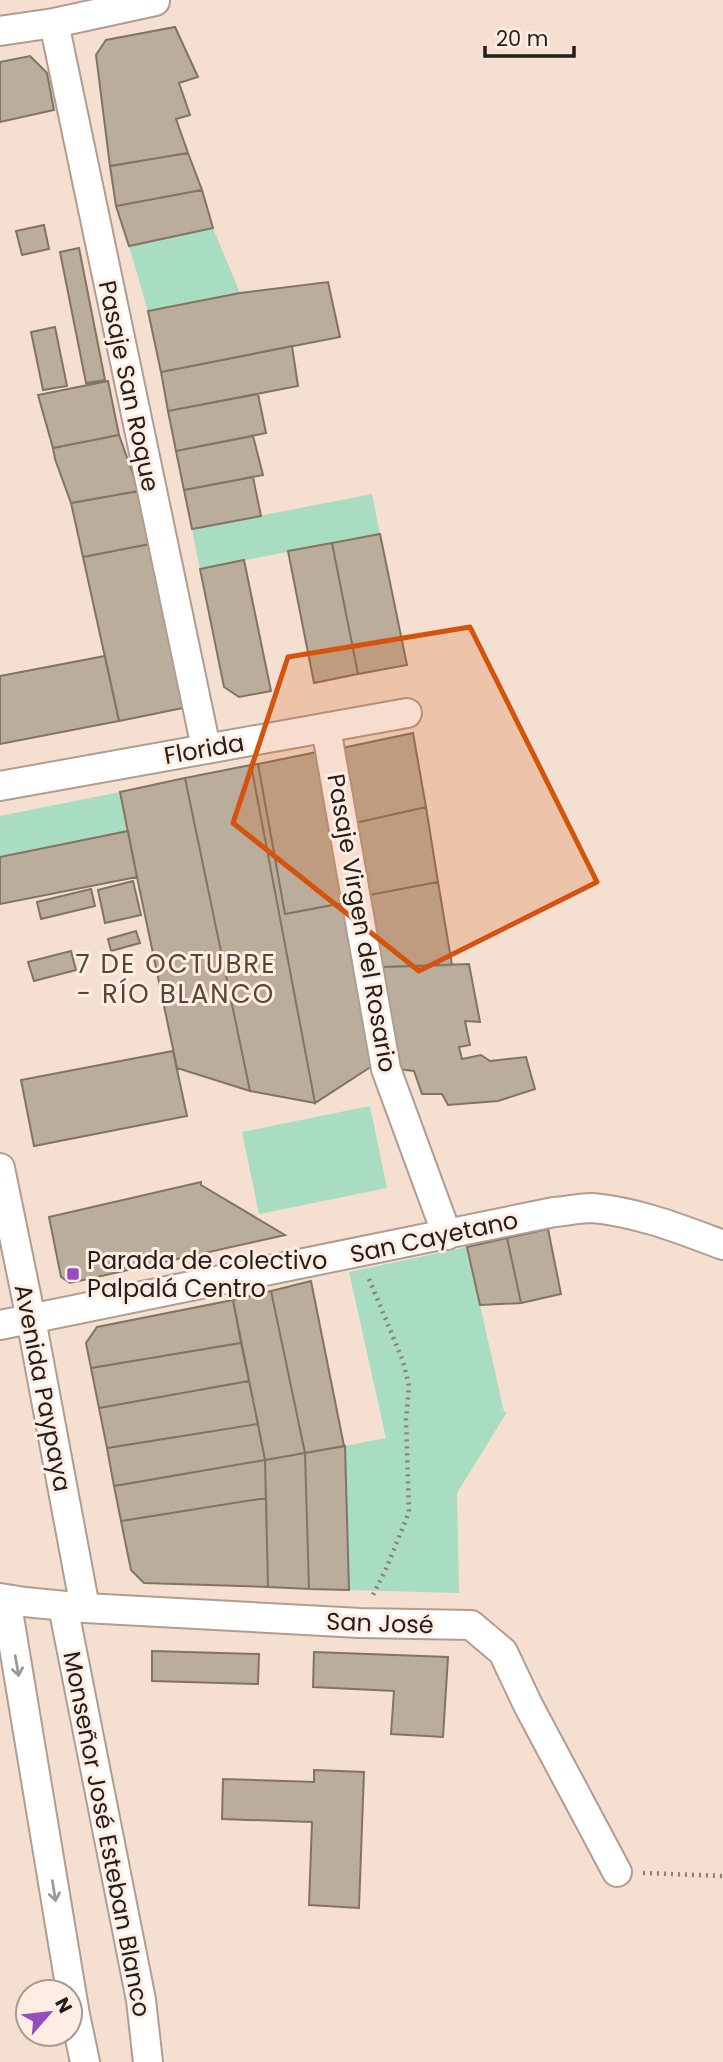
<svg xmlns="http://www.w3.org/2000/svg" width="723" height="2062" viewBox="0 0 723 2062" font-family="Poppins,sans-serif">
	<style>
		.green { fill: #a8ddc1 }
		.building { fill: #bbad9b; stroke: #827463; stroke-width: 2 }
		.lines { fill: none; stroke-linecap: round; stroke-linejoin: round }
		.street-casing { stroke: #b19d90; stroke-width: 32 }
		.path { stroke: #8d7f75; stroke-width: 4.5; stroke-dasharray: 2 5; stroke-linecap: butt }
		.street { stroke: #fff; stroke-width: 28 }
		.oneway { stroke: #9d9997 }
		.marked { fill: #d4530d; fill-opacity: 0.2; stroke: #d4530d; stroke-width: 5; stroke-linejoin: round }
		.poi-dot { fill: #964dc0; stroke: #feede2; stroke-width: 2.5 }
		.labels { text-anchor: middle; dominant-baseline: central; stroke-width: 6; stroke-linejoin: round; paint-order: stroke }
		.street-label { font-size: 24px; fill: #251d18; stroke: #feede2 }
		.poi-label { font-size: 24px; fill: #251d18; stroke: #feede2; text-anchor: start }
		.neighbourhood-label { font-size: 26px; letter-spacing: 2px; fill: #564539; stroke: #feede2 }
	</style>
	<rect width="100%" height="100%" fill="#f4dfd1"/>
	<path class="green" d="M213 228 240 293 148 311 129 246Z
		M372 494 380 534 200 569 192 529Z
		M120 792 128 831 0 857V816Z
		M370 1106 387 1188 259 1214 242 1132Z
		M467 1247 504 1412H507L457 1493 459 1593 349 1590 345 1446 386 1438 349 1272Z"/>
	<path class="building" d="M175 27 198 77 179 83 190 115 176 119 188 153 110 166 96 55 106 40Z
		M30 56 47 73 54 110 0 122V62Z
		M188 153 202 190 116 206 110 166Z
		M202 190 213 228 129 246 116 206Z
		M44 225 49 249 22 255 16 231Z
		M79 248 105 380 86 383 60 252Z
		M328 282 340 337 161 372 148 311 240 293Z
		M55 327 67 386 43 390 31 332Z
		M292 346 298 386 168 411 161 372Z
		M108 381 119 435 53 448 38 395Z
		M258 394 266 433 176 451 168 411Z
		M119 435 139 491 71 503 55 459 53 448Z
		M253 436 263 475 184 490 176 451Z
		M253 477 261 516 192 529 184 490Z
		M139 491 150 544 83 557 71 503Z
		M380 534 407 665 358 674 332 543Z
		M332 543 358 674 314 683 288 551Z
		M150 544 183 708 119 721 83 557Z
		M244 560 271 691 239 697 224 687 200 569Z
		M105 656 119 721 0 744V676Z
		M413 733 426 807 355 823 342 748Z
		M317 752 343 903 285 914 258 764Z
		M258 764 285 914 343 903 372 1066 315 1103 251 765Z
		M251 765 315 1103 250 1091 185 778Z
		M185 778 250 1091 177 1068 137 877 120 792Z
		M426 807 438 882 369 895 355 823Z
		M128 831 137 877 0 904V857Z
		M133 881 141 915 105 923 98 890Z
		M438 882 452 965 382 967 369 895Z
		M91 889 95 906 41 919 37 902Z
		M136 931 140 943 111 951 108 939Z
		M71 951 76 970 34 981 28 962Z
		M469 964 480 1022 465 1021 470 1045 459 1047 462 1059 481 1055 490 1061 526 1057 535 1089 498 1101 448 1105 442 1094H422L414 1071 398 1069 382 967Z
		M173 1051 187 1116 34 1146 21 1080Z
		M201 1182V1185L285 1235 70 1283 61 1277 49 1217Z
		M548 1229 561 1294 521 1303 507 1238Z
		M507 1238 521 1303 480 1305 467 1247Z
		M311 1281 344 1446 305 1453 271 1291Z
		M271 1291 305 1453 265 1460 233 1300Z
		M233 1300 241 1343 91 1368 86 1343 97 1327Z
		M241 1343 249 1381 99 1408 91 1368Z
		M249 1381 258 1424 107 1448 99 1408Z
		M258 1424 265 1460 114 1486 107 1448Z
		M345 1446 349 1590 309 1589 305 1453Z
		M305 1453 309 1589 268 1587 265 1460Z
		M265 1460 266 1498 121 1521 114 1486Z
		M266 1498 268 1587 144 1583 131 1570 121 1521Z
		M152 1651 259 1654 258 1684 152 1681Z
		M314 1652 448 1657 443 1737 391 1734 394 1691 313 1687Z
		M314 1770 364 1772 359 1908 309 1905 312 1822 222 1819 223 1779 314 1782Z"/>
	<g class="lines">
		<g class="street-casing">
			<path id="street" d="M54 23 206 748
				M0 31 54 23 155 1
				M326 728 386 1069 447 1235
				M0 786 407 713
				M0 1168 31 1319 85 1608
				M0 1325 554 1212C567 1211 580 1208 592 1208 638 1212 680 1229 723 1245
				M0 1598 25 1602 85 1608 360 1623 471 1625 503 1652 528 1705 617 1872
				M6 1599 75 2015 85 2062
				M63 1606 141 2000 148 2062"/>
		</g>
		<path class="path" d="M369 1279 403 1361 409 1386 406 1420 409 1512 386 1569 373 1595
			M643 1873 723 1876"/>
		<use href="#street" class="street"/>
	</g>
	<defs><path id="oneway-shaft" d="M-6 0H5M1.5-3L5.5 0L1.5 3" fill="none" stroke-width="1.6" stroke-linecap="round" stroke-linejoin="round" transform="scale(1.75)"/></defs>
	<g class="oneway">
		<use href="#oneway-shaft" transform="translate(17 1666) rotate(80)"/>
		<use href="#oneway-shaft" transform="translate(54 1891) rotate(81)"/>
	</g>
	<path class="marked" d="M470 627 597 882 419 971 233 823 288 657Z"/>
	<rect class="poi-dot" x="66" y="1267" width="14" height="14" rx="3.5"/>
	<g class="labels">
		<g class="street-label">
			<text transform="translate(129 386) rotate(78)">Pasaje San Roque</text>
			<text transform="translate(204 749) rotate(-10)">Florida</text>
			<text transform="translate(362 923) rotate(80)">Pasaje Virgen del Rosario</text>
			<text transform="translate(434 1237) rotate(-12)">San Cayetano</text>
			<text transform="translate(43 1388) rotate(79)">Avenida Paypaya</text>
			<text transform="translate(380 1623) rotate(2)">San José</text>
			<text transform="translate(107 1834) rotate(79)">Monseñor José Esteban Blanco</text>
		</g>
		<g class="poi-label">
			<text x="87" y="1260">Parada de colectivo<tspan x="87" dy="28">Palpalá Centro</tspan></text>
		</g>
		<g class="neighbourhood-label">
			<text x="176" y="964">7 DE OCTUBRE<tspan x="176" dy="30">- RÍO BLANCO</tspan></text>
		</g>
	</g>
	<g transform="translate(49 2013) rotate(62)"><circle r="33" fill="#feede2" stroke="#a79a91" stroke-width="2"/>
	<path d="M0-5L12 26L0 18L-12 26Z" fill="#964dc0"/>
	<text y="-10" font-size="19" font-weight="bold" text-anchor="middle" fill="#251d18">N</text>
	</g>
	<path d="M485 46v10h89v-10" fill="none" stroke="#251d18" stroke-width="3.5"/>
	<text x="496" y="46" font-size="21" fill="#251d18" stroke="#feede2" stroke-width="5" paint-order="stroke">20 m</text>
</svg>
